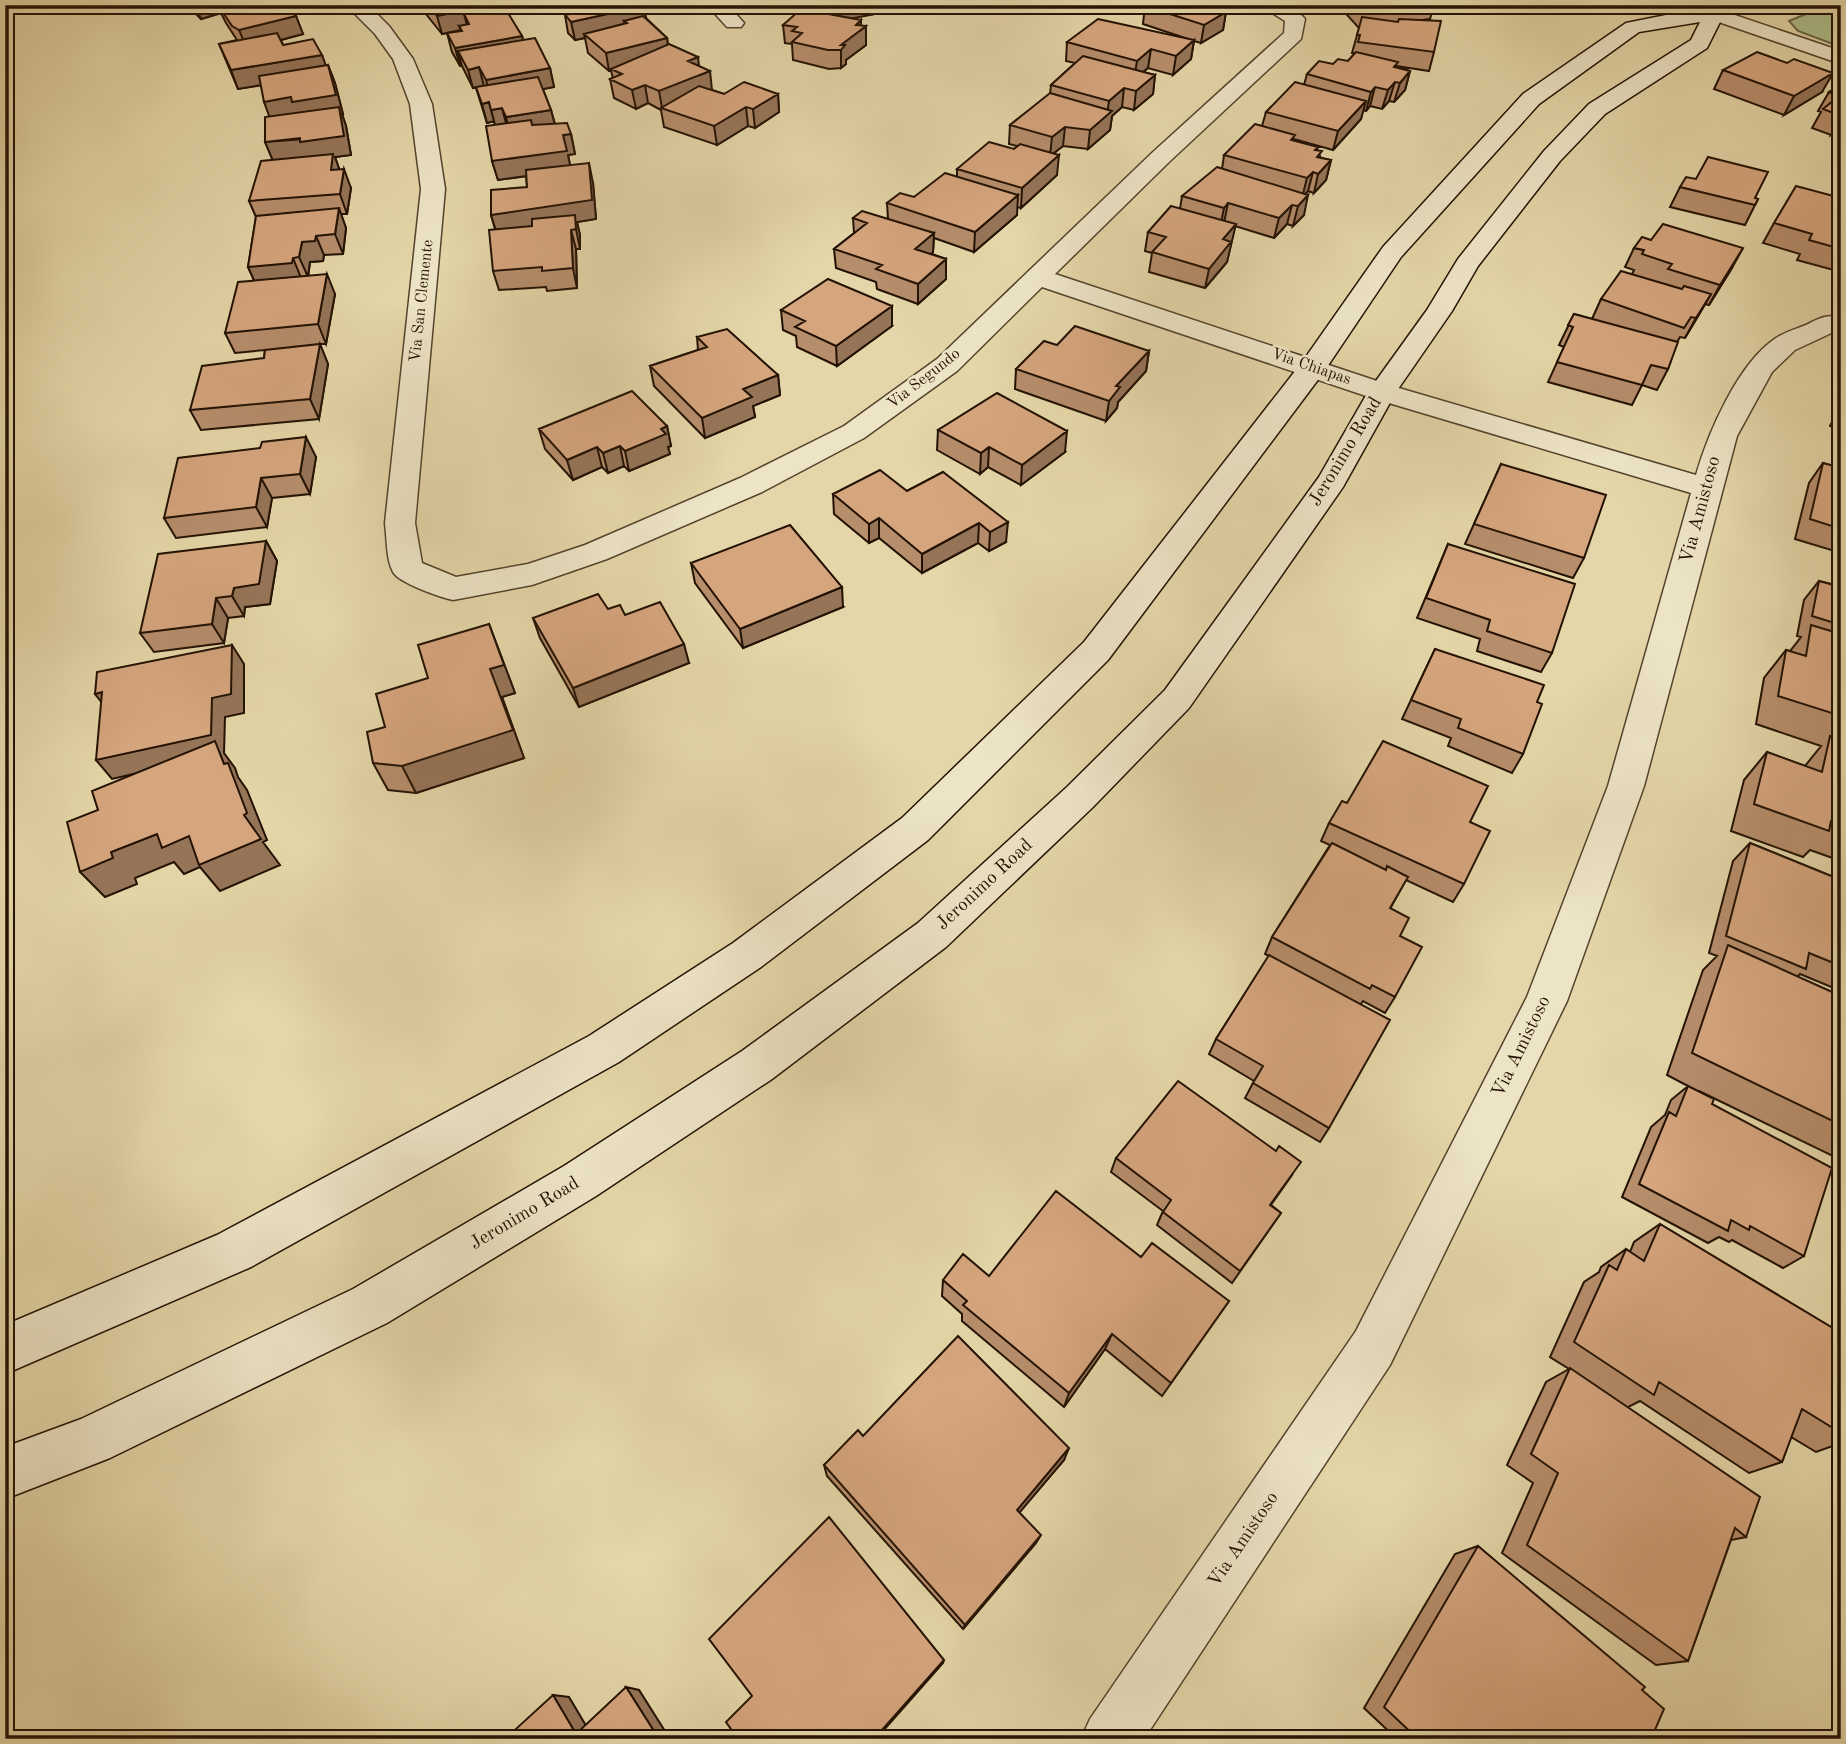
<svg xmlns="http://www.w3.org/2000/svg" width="1846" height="1744" viewBox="0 0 1846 1744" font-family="'Old Standard TT',serif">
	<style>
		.green { fill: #afbf8b; stroke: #696847; stroke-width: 2 }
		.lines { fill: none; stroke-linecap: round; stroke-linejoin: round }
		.street-casing { stroke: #53432c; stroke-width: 3 }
		.secondary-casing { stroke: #231203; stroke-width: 3 }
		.street { fill: #ede4c6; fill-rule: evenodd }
		.secondary { fill: #ede4c6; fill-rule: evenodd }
		.wall { fill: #b78e6c; stroke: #231203; stroke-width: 2 }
		.shaded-wall { fill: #957458; stroke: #231203; stroke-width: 2 }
		.building { fill: #d5a57e; stroke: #231203; stroke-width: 2 }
		.labels { text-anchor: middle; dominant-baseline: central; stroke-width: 5; stroke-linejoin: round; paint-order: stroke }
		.far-street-label { font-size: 16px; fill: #231203; stroke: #ede4c6 }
		.street-label { font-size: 19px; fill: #231203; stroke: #ede4c6 }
	</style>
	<rect width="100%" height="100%" fill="#e4d6a8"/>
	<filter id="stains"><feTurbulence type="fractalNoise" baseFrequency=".00286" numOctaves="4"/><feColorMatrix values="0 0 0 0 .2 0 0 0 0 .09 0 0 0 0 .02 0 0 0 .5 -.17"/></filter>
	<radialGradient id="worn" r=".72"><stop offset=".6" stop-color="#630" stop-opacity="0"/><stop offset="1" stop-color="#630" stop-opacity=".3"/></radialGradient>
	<path class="green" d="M1828 5H1841V47L1798 31 1789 21Z"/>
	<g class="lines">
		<g class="street-casing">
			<path id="street" d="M346 5H368L389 26 413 59 432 104 445 189 415 523 422 563 456 577 528 564 585 545 740 478 844 426 937 359 1153 152 1284 33 1285 21 1260 5C1278 5 1293 4 1305 19L1301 39 1169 162 1055 274 1392 386 1696 475C1708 433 1738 363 1776 338 1785 332 1796 329 1806 325 1818 319 1827 313 1841 318L1840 329 1795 350 1772 372 1737 436 1644 786 1567 1001 1390 1365 1144 1739H1081L1090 1719 1356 1331 1527 997 1608 786 1691 493 1372 398 1042 287 957 371 864 438 762 492 607 559 532 585 453 600C440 597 399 583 393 572 386 559 387 538 385 523L421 189 410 104 393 59 375 34Z
				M707 5H728L744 23 741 27H727Z
				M1714 8 1841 51V64L1707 18 1704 14 1707 10Z"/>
		</g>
		<g class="secondary-casing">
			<path id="secondary" d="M1716 5H1742L1722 18 1707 48 1605 114 1560 161 1478 266 1452 311 1396 392 1343 487 1189 708 1093 807 946 947 772 1079 596 1196 387 1323 110 1458 5 1499V1447L81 1419 353 1289 564 1166 742 1051 918 923 1067 787 1165 690 1319 477 1368 392 1427 310 1458 259 1544 151 1589 104 1691 40 1700 22 1639 32 1539 104 1401 257 1323 373 1108 660 928 840 761 967 619 1062 251 1267 5 1374V1325L217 1235 589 1036 733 943 902 818 1084 642 1303 361 1383 247 1523 94 1626 23Z"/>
		</g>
		<use href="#street" class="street"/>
		<use href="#secondary" class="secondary"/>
	</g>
	<path class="wall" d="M187 5H287L296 16 303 34 281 40 283 45 322 55 325 65H328L335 83 343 114H342L346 126 351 155 335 157 339 169 351 188 347 214H341L346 228 343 254 324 255 323 261 310 262 308 276 335 294 326 344H320L328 364 319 419 201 430 190 410 264 358 265 350 235 353 225 333 254 280 248 267 256 217 249 201 273 160 265 142 270 117 261 85 238 89 219 44 237 40 226 23 221 13 201 19Z
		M421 5H504L505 10 522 36 523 40 550 68 554 87 543 89 551 110 555 124 571 134 575 154 568 155 570 165 593 183 596 219 577 222 580 235V249H576L577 288 547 291 546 287 499 290 493 271 495 229 491 215 527 187 526 176 498 180 492 161 495 124 494 121 487 123 476 88H473L462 66H460L452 52 447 33 461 30 442 34 422 9Z
		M567 5H643L646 18 667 38 668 44 699 66 712 90 724 94H778L779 112 755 128 748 126 717 145 664 127 661 110 648 103 636 109 614 98 610 79 613 78 611 71H609L588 53 585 38 575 40 568 33 565 15 569 14Z
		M799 5H883V6L875 8V14L850 18 861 20V26L866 45 846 60V64L841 68 829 69 793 60 792 44 785 43 783 25 804 10Z
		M1142 5H1212V7L1226 12 1223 30 1201 43 1194 41 1191 59 1173 75 1148 68 1143 72 1155 75 1153 94 1134 110 1122 107 1112 116 1110 130 1088 149 1063 146 1053 154 1057 175 1021 208 1017 207V215L974 252 934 238 933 252 932 254 946 259V279L918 304 877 289 876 282 836 268 834 249 854 233 853 218 888 219 887 203 914 197 957 176V169L1014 149 1017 146 1009 144 1010 125 1050 94 1051 85 1075 63 1066 61 1067 42 1188 39 1143 24 1145 6Z
		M1338 5H1434L1430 19 1421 20 1434 52 1429 71 1397 66 1396 67 1410 71 1405 90 1394 102 1389 101 1382 109 1370 106 1366 111 1363 110 1361 119 1333 150 1294 139V141L1318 147 1317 150 1321 158 1331 160 1326 180 1314 193 1308 191 1305 194 1304 215 1293 226 1287 224 1274 238 1235 226 1227 262 1205 288 1149 272 1152 253 1145 251 1148 232 1180 209 1182 196 1222 169 1224 155 1262 126 1266 112 1304 85 1307 74 1333 64 1348 61 1355 53H1352L1359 28Z
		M1723 70 1822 92 1784 115 1714 89Z
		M1841 85V132L1839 131 1831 135 1812 128 1821 112 1818 111 1829 92Z
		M1696 179 1758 199 1745 225 1670 207 1680 187Z
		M1841 198V272L1797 260 1800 254 1763 243 1774 223Z
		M1634 248 1732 268 1709 305 1705 304 1685 338 1680 337 1677 342 1668 369 1657 390 1642 385 1632 405 1548 382 1564 347 1559 345 1574 314 1592 319 1601 299 1632 274 1634 270 1625 267Z
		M781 310 892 326 837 366 797 347 796 336 783 330Z
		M697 337 778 375 780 395 753 406 755 417 705 438 654 386 650 366 698 350Z
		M1057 345 1149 351 1146 371 1118 402 1117 408 1106 421 1015 389 1016 369Z
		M1841 405V430L1830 426Z
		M667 426 671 446 668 447 670 454 629 471 624 466 608 473 602 467 573 480 545 449 539 429Z
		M938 430 1065 452 1021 485 988 467 980 474 937 450Z
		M260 448 316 457 310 494 272 498 267 527 176 538 164 518Z
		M1823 463 1841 468V553L1795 539 1809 483Z
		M1501 464 1584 558 1573 578 1465 544Z
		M943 472 1006 542 989 551 978 543 922 573 879 538 869 543 834 514 833 494 907 491Z
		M266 541 277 561 270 604 245 607 244 616 228 618 224 643 154 652 140 633Z
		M1448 544 1552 653 1541 672 1477 651 1480 639 1417 618Z
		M691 563 843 607 743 648 695 583Z
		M1841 577V861L1810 850 1803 857 1731 831 1744 780 1767 752 1805 766 1821 746 1756 724 1764 678 1786 650 1790 651 1801 637 1797 636 1804 600 1819 581 1835 585Z
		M625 615 689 663 579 707 540 638 533 618Z
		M489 624 515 693 502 697 524 758 416 793 388 790 373 763 385 727 428 678Z
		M1435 649 1537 702 1523 754 1512 773 1448 746 1451 738 1402 719Z
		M1347 803 1470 822 1464 884 1453 902 1406 880 1390 909 1400 936 1395 997 1385 1013 1363 1001 1361 1004 1329 1128 1320 1142 1245 1098 1254 1081 1209 1054 1216 1039 1269 956 1265 954 1272 937 1330 845 1321 841 1329 823Z
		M1750 843 1841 880V991L1800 974 1797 977 1841 996V1160L1699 1091 1712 1104 1804 1256 1783 1268 1732 1240 1729 1242 1719 1237 1708 1243 1622 1197 1651 1127 1665 1115 1671 1100 1688 1086 1667 1075 1703 970 1717 956 1709 953 1733 861Z
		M1116 1158 1292 1175 1271 1205 1281 1213 1232 1283 1157 1225 1163 1211 1111 1172Z
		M1660 1224 1841 1333V1443L1816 1452 1791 1437 1782 1462 1749 1473 1640 1401 1628 1407 1746 1537 1731 1540 1688 1661 1656 1665 1502 1553 1533 1483 1507 1465 1546 1382 1569 1369 1550 1357 1584 1282 1599 1272 1601 1267 1626 1249 1630 1252 1634 1242Z
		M1141 1257 1229 1301 1162 1396 1105 1349 1064 1407 962 1321V1314L942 1296 943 1280 989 1276Z
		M863 1436 1064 1460 1019 1512 1036 1543 963 1629 827 1476 824 1465Z
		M1478 1546 1642 1690 1651 1739H1397L1364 1708 1455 1554Z"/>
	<path class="shaded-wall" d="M195 5H218L221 13 201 19Z
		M489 5H504L508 20 469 24 464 14 468 29 459 26 461 30 442 34 437 16Z
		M823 5H883V6L875 8V14L818 25 817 6Z
		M644 6 647 25 627 23 624 21 625 29 584 34 585 38 575 40 571 22Z
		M1226 12 1223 30 1201 43 1204 25Z
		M296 16 303 34 247 49 239 30Z
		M861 20V30L866 26V45L846 60V64L841 68V45L856 25Z
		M522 36 527 55 458 51 462 66H460L455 48Z
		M667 38 669 56 611 69V71H609L606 53Z
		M1194 40 1191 59 1173 75 1176 56Z
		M1151 49 1148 68 1134 79 1137 61Z
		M322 55 329 74 238 89 231 70Z
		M698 57 700 75 710 71 712 90 662 108 659 91 688 61Z
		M328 65 335 83 343 114H342L346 126 351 155 335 157 341 174 273 161 265 142 344 136 271 121 264 102Z
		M479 67 484 86 473 88 468 70Z
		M550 68 554 87 491 99 486 80Z
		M1410 71 1405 90 1394 102 1400 83Z
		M1833 73 1822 92 1784 115 1794 96Z
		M1155 75 1153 94 1134 110 1136 91Z
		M1395 82 1389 101 1382 109 1388 90Z
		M645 85 648 103 636 109 632 90Z
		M1375 87 1370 106 1366 111 1371 92Z
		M1124 88 1122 107 1112 116 1110 130 1088 149 1090 130 1107 115 1109 101Z
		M778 94 779 112 755 128 753 109Z
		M1366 101 1361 119 1333 150 1338 131Z
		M489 102 494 121 487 123 482 104Z
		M746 107 748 126 717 145 714 126Z
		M502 108 507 127 496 129 491 110Z
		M551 110 556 129 511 136 506 117Z
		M1841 118V127L1839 131 1831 135Z
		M1065 127 1063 146 1050 156 1052 137Z
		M571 134 575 154 568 155 571 170 498 180 492 161 563 135Z
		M1059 155 1057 175 1021 208 1022 188Z
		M1331 160 1326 180 1314 193 1318 174Z
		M589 163 593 183 596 219 577 222 580 235V249L576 229 497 234 491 215Z
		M344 169 351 188 347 214 340 194Z
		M1313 172 1308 191 1302 198 1307 178Z
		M1018 195 1017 215 974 252 975 232Z
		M1308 195 1304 215 1293 226 1298 206Z
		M1228 203 1224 223 1220 228 1224 208Z
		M1292 205 1287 224 1274 238 1279 218Z
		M339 208 346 228 343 254 335 234Z
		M1236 224 1227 262 1205 288 1209 269 1223 239Z
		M571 230 576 249 577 288 573 268Z
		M934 233 933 252 915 268V249Z
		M316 236 324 255 323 261 310 262 308 277 299 257 302 242Z
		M1743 248 1732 268 1709 305 1720 285Z
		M293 258 301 278 257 287 248 267Z
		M946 259V279L918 304V284Z
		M327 274 335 294 326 344 318 324Z
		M1711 294 1700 313 1685 338 1696 318Z
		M892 306V326L837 366 836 346Z
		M320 344 328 364 319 419 310 399Z
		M1149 351 1146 371 1118 402 1117 408 1106 421 1109 401 1116 386Z
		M778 375 780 395 753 406 755 417 705 438 702 418 743 389Z
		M667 426 671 446 668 447 670 454 629 471 625 451Z
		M1067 431 1065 452 1021 485 1022 465Z
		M306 437 316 457 310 494 300 474Z
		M620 446 624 466 608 473 603 453Z
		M597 447 602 467 573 480 567 460Z
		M989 447 988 467 980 474 981 453Z
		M261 478 272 498 267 527 256 507Z
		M879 518V538L869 543V524Z
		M1008 522 1006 542 989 551 990 532Z
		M979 523 978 543 922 573V554Z
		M266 541 277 561 270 604 245 607 244 616 232 596 234 588Z
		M842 587 843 607 743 648 740 629Z
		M216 598 228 618 224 643 212 624Z
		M489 624 515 693 502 697 524 758 416 793 402 766 490 669Z
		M684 644 689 663 579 707 573 688Z
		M232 645 244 664V713L225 717 224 753 235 768 238 777 247 790 267 840 263 842 280 865 220 891 200 867 184 874 174 862 135 878 137 884 105 897 80 872 111 852 157 834 189 836 244 815 220 754 112 779 96 760 212 698Z
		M102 692 110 713 95 694Z
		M1112 1334 1105 1349 1064 1407 1069 1393Z
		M1069 1448 1064 1460 1014 1519 1017 1510Z
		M1041 1535 1036 1543 963 1629 965 1625Z
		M944 1660 943 1663 876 1739H874Z
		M626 1687 639 1690 670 1739H659Z
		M553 1695 569 1697 591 1734H576Z"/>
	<path class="building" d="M218 5H287L296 16 239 30 232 26Z
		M428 5H489L437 16Z
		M572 5H643L644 6 571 22 565 15 579 12Z
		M1147 5H1208V6L1226 12 1204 25 1145 6Z
		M1360 5H1423L1425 7 1366 12Z
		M505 8 522 36 455 48 447 33 462 31 459 26 469 24 464 14Z
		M801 9 861 20 856 25 866 26 841 45H845L841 50H828L792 42 802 33 792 31 797 27 783 25Z
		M643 16 667 38 606 53 584 34 627 23 624 21Z
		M1362 17 1398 22 1399 19 1441 21 1434 52 1358 42 1360 35H1357Z
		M1098 19 1194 40 1176 56 1151 49 1137 61 1067 42Z
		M277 33 283 45 313 39 322 55 231 70 219 44Z
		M535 38 550 68 486 80 479 67 468 70 458 51Z
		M669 44 698 57 688 61 710 71 659 91 645 85 632 90 610 79 622 74 611 69Z
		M1356 52 1398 62 1394 67 1410 71 1400 83 1395 82 1388 90 1375 87 1371 92 1307 74 1319 61 1333 64 1338 59 1348 61Z
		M1757 52 1787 63 1794 59 1833 73 1794 96 1723 70Z
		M1083 56 1155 75 1136 91 1124 88 1109 101 1051 85Z
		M328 65 336 95 292 102 291 97 264 102 259 76Z
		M538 77 551 110 506 117 502 108 491 110 489 102 482 104 476 87Z
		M744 82 778 94 753 109 746 107 714 126 661 108 699 86 724 94Z
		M1295 82 1366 101 1338 131 1266 112Z
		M1841 85V116L1823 109 1839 96 1829 92Z
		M1050 93 1112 111 1090 130 1065 127 1052 137 1010 125Z
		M339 107 344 136 300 142V138L265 142V117Z
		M531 120 532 125 567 123 571 134 563 135 567 151 492 161 486 126Z
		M1255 124 1295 135 1291 140 1318 147 1315 150 1322 151 1317 157 1331 160 1318 174 1313 172 1307 178 1224 155Z
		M989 142 1014 149 1020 144 1059 155 1022 188 957 169Z
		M333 154 331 170 344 169 340 194 249 201 261 161Z
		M1708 157 1768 172 1755 198 1758 199 1755 205 1680 187 1686 177 1696 179Z
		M589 163 592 200 491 215V190L527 187 526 170Z
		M1217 167 1308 195 1298 206 1292 205 1279 218 1228 203 1224 208 1182 196Z
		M945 173 1018 195 975 232 887 203 900 193 914 197Z
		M1796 186 1841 198V249L1809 240 1812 234 1774 223Z
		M1171 206 1236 224 1223 239 1231 242 1209 269 1152 252 1166 237 1148 232Z
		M339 208 335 234 316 236 315 241 302 242 299 257 293 258 292 263 248 267 256 216Z
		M862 211 934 233 915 249 946 259 918 284 876 269 882 265 834 249 867 223 853 218Z
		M575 215 576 229 571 230 573 268 542 271V267L493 271 489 230 532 226V219Z
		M1663 224 1743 248 1720 285 1668 269 1672 264 1642 254 1644 250 1634 248 1642 237 1651 240Z
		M1621 271 1682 289 1684 286 1711 294 1696 318 1691 317 1684 328 1601 299Z
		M327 274 318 324 225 333 238 282Z
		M828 279 892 306 836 346 795 327 805 321 781 310Z
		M1574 314 1678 342 1668 369 1651 365 1642 385 1557 362 1573 327 1568 325Z
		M1075 326 1149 351 1116 386 1120 387 1109 401 1016 369 1044 341 1057 345Z
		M727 329 778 375 743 389 752 397 702 418 650 366 707 347 697 337Z
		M320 344 310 399 190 410 202 366 264 358 265 350Z
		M632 391 667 426 661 429 666 434 625 451 620 446 603 453 597 447 567 460 539 429Z
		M997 393 1067 431 1022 465 989 447 981 453 938 430Z
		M306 437 300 474 261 478 256 507 164 518 178 458 260 448 262 442Z
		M1823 463 1841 468V529L1810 519Z
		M1501 464 1606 495 1584 558 1474 524Z
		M880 470 907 491 943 472 1008 522 990 532 979 523 922 554 879 518 869 524 833 494Z
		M790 525 842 587 740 629 691 563Z
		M266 541 259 584 234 588 232 596 216 598 212 624 140 633 158 554Z
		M1448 544 1575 584 1552 653 1487 631 1490 620 1426 598Z
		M1819 581 1841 587V625L1812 616Z
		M598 594 608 609 620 605 625 615 660 602 684 644 573 688 533 618Z
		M489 624 504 665 490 669 513 730 402 766 373 763 367 732 385 727 376 694 428 678 418 645Z
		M1811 625 1841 634V716L1778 696 1786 650 1806 656Z
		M232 645 231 694 212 698 211 735 96 760 102 692 95 694 97 672Z
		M1435 649 1544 685 1537 702 1542 704 1523 754 1458 728 1461 719 1411 700Z
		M1830 736 1841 740V825L1831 821 1829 831 1754 804 1767 752 1822 772Z
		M215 741 224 764 228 763 247 813 244 815 261 839 199 865 189 836 162 848 157 834 111 852 113 858 80 872 67 822 98 810 92 791Z
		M1383 741 1488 786 1470 822 1490 831 1464 884 1329 823 1342 801 1347 803Z
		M1332 843 1386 870 1387 866 1408 877 1390 908 1409 918 1400 936 1422 947 1395 997 1372 985 1370 989 1272 937Z
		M1750 843 1841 880V966L1809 953 1806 969 1726 936Z
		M1728 945 1841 996V1125L1692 1053Z
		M1269 955 1390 1020 1329 1128 1253 1083 1263 1066 1216 1039Z
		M1178 1081 1276 1151 1279 1146 1301 1162 1270 1205 1281 1213 1240 1271 1163 1212 1171 1200 1116 1158Z
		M1688 1086 1714 1099 1712 1104 1832 1168 1804 1256 1750 1226 1749 1230 1731 1220 1728 1231 1639 1184 1669 1112 1676 1116Z
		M1056 1191 1141 1257 1152 1243 1229 1301 1171 1383 1112 1334 1069 1393 963 1305 967 1301 943 1280 963 1254 989 1276Z
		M1660 1224 1841 1333V1433L1802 1409 1782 1462 1659 1382 1654 1395 1574 1342 1609 1265 1617 1270 1626 1249 1644 1261Z
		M958 1336 1069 1448 1017 1510 1041 1535 965 1625 824 1465 858 1430 863 1436Z
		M1570 1368 1760 1497 1746 1537 1735 1528 1688 1661 1527 1545 1558 1473 1531 1454Z
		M829 1517 944 1660 874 1739H738L726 1722 752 1696 709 1639Z
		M1478 1546 1645 1687 1642 1690 1664 1709 1651 1739H1418L1384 1707Z
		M626 1687 659 1739H505L553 1695 576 1734Z"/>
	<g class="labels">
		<g class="far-street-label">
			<text transform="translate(422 301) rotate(-84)">Via San Clemente</text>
			<text transform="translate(1311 367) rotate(19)">Via Chiapas</text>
			<text transform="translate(924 379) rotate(-38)">Via Segundo</text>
		</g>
		<g class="street-label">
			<text transform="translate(1346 452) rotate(-59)">Jeronimo Road</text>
			<text transform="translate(1701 510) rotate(-75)">Via Amistoso</text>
			<text transform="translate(985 885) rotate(-43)">Jeronimo Road</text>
			<text transform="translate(1522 1047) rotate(-64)">Via Amistoso</text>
			<text transform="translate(525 1214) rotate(-31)">Jeronimo Road</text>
			<text transform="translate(1244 1540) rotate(-56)">Via Amistoso</text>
		</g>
	</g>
	<rect width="1846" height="1744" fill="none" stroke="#e4d6a8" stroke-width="28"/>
	<rect x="7" y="7" width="1832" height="1730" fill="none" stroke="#231203" stroke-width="3.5"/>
	<rect x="14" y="14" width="1818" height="1716" fill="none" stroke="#231203" stroke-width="2"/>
	<rect width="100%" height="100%" filter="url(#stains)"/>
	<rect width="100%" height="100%" fill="url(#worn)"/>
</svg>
